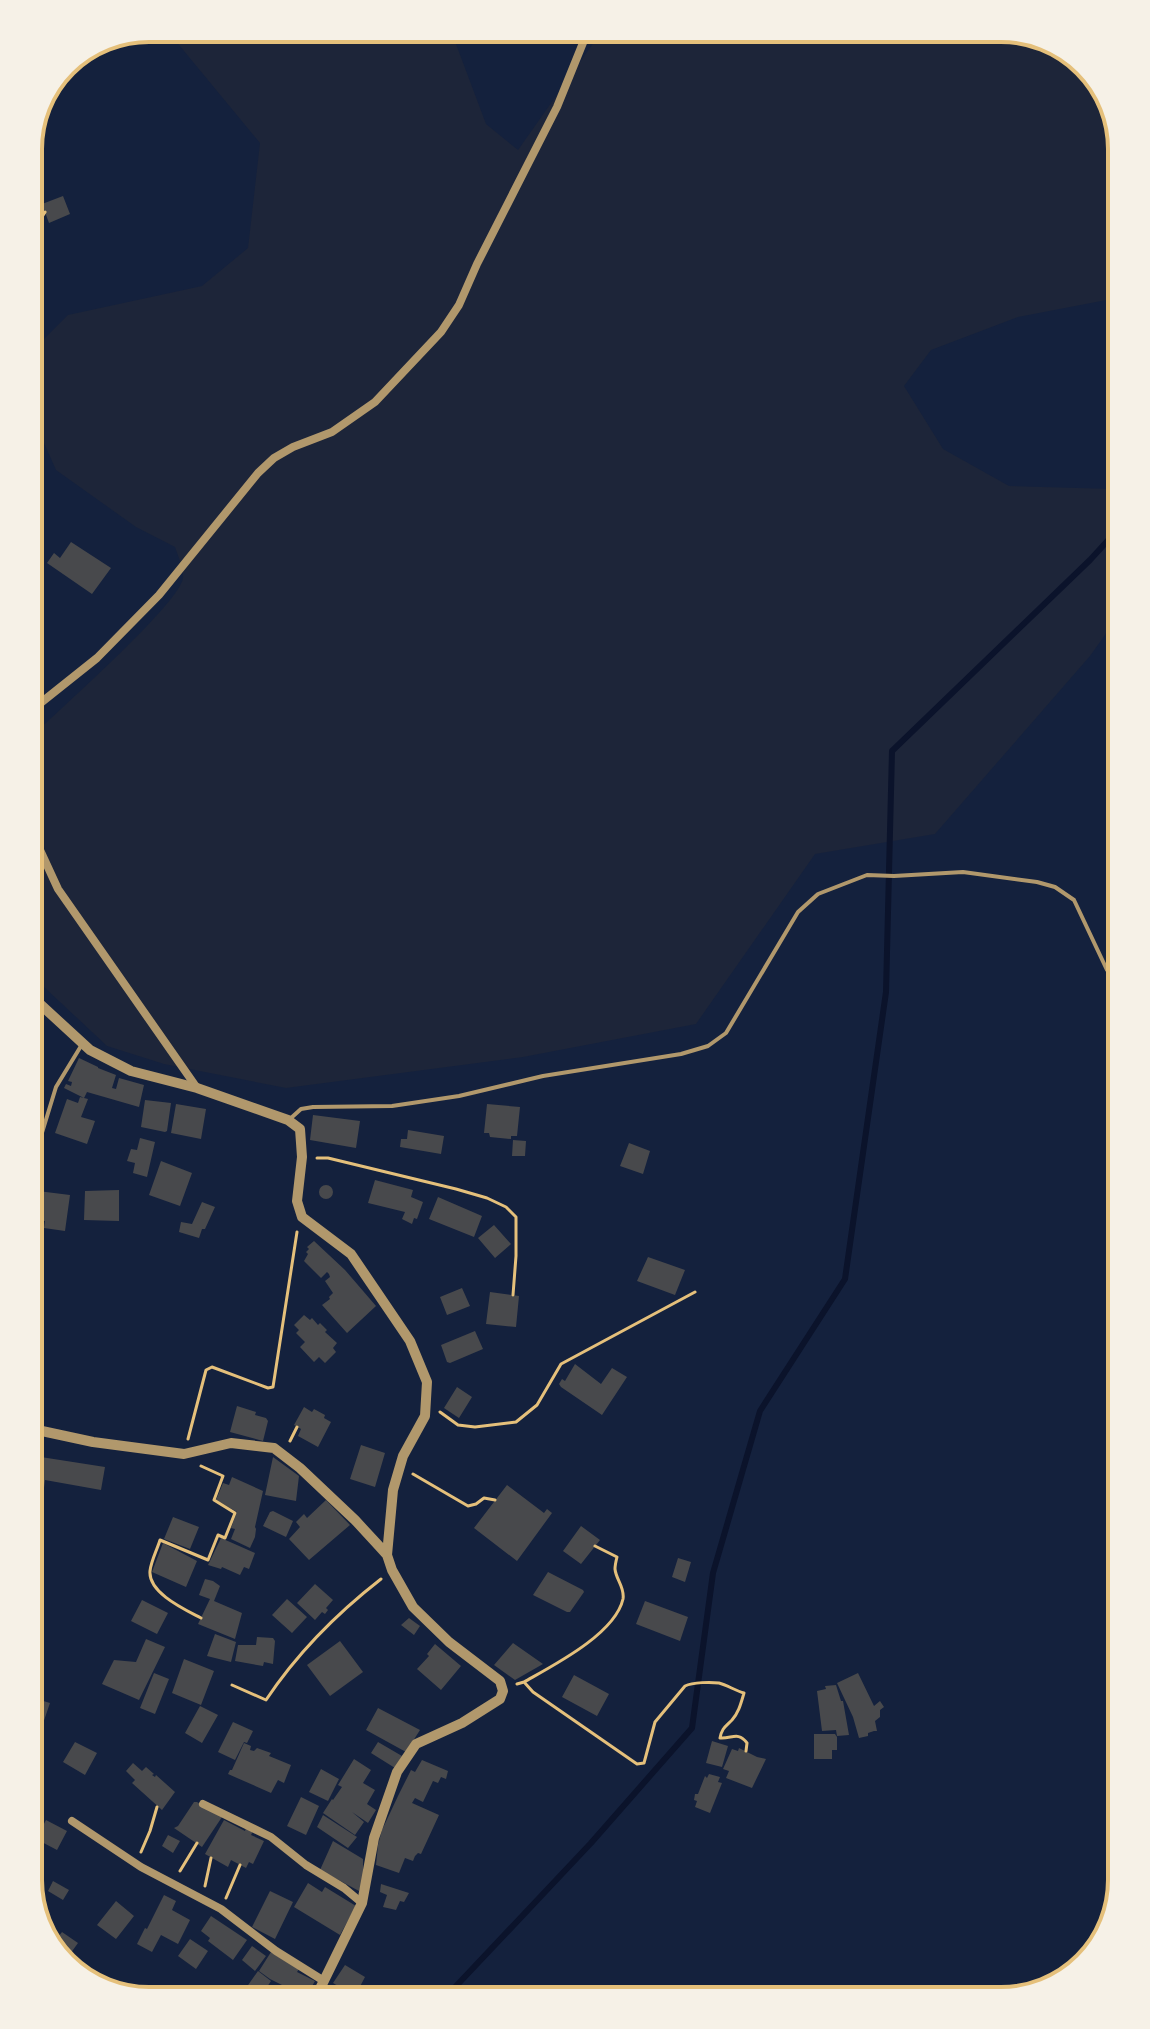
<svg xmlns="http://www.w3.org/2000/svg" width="1150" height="2029" viewBox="0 0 1150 2029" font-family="Arial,sans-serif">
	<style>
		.green { fill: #1d2539 }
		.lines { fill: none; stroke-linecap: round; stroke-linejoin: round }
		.stream { stroke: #0b132b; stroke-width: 6 }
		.building { fill: #48494c }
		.path { stroke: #e5c07b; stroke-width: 3 }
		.service { stroke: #b1986c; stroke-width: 4 }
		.minor { stroke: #b1986c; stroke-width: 8 }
		.tertiary { stroke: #b1986c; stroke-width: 10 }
		.rim { fill: none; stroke: #e5c07b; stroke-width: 4 }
	</style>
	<rect width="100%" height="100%" fill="#14213d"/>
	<path class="green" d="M165 28H450L486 124 518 150 604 28H1010L1069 49 1110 96 1122 149V297L1018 317 931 350 904 386 943 449 1009 486 1113 489 1122 493V611L1090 656 935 834 815 854 696 1024 523 1057 286 1088 164 1064 107 1046 28 972V733L46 723C69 701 180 602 183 578 184 569 178 556 175 547L136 527 56 470 28 407V355L68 315 202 286 248 248 260 143Z"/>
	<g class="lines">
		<path class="stream" d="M442 2001 591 1843 692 1728 713 1573 760 1411 845 1279 886 992 892 751 1090 560 1122 525"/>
	</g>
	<path class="building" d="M63 196 70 214 49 223 42 204Z
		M71 542 111 568 92 594 47 563 54 553 60 558Z
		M28 1012 42 1028 32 1036 28 1031Z
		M79 1058 98 1067V1068L116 1075 112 1088 116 1089 119 1078 144 1085 139 1107 87 1092 84 1098 64 1088 66 1084 71 1086 72 1082 68 1081Z
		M80 1097 88 1099 81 1117 95 1121 87 1144 55 1133 67 1099 78 1103Z
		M145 1100 171 1103 167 1131 165 1132 141 1127Z
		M176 1104 206 1109 201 1139 171 1133Z
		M487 1104 520 1107 517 1136H511V1139L490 1137 489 1133H484Z
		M313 1115 360 1121 356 1148 310 1140Z
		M408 1130 444 1136 441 1154 400 1147 401 1139H407Z
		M140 1138 155 1142 147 1177 133 1173 135 1163 127 1161 131 1149 137 1150Z
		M513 1140 526 1141 525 1156H512Z
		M629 1143 650 1151 643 1174 620 1166Z
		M161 1161 192 1173 180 1206 149 1195Z
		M375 1180 413 1190 411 1197 423 1202 417 1219 414 1218 412 1224 402 1219 405 1212 368 1203Z
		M319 1192a7 7 0 1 1 14 0a7 7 0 1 1-14 0Z
		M119 1190V1221L84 1220 85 1191Z
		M38 1191 70 1195 65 1231 44 1228 45 1221 34 1220Z
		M438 1197 482 1216 474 1237 429 1219Z
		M202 1202 215 1207 205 1229H202L199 1238 179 1232 181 1222 192 1224Z
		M494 1225 511 1244 495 1258 478 1238Z
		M314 1241 345 1270 376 1306 347 1333 322 1305 330 1299 329 1297 333 1293 325 1281 330 1277 329 1274 327 1272 321 1278 304 1261 308 1254 306 1252 309 1249 307 1247Z
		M648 1257 685 1270 675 1295 637 1281Z
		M462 1288 470 1306 447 1315 440 1297Z
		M490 1292 519 1296 516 1327 486 1324Z
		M304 1315 310 1320 312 1318 318 1325 320 1323 327 1330 325 1332 337 1343 333 1348 336 1352 325 1363 319 1357 314 1362 300 1347 305 1342 296 1333 299 1330 294 1325Z
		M475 1331 483 1349 450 1363 447 1362 441 1345Z
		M575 1364 601 1384 612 1368 627 1377 602 1415 561 1387 559 1384 562 1379 565 1381Z
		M457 1387 472 1397 459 1418 444 1408Z
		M237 1406 256 1412 255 1415 266 1418 268 1421 263 1441 230 1432Z
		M304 1407 312 1412 314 1409 325 1415 324 1418 331 1422 318 1447 298 1436 301 1429 294 1425Z
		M361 1445 385 1453 375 1487 350 1479Z
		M28 1455 105 1467 101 1490 45 1480 42 1504 28 1501Z
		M273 1457 299 1476 296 1501 265 1495Z
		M232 1477 263 1491 255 1527 256 1529 255 1537 250 1548 231 1539 235 1529 231 1528 237 1512 216 1500 223 1483 229 1485Z
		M507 1485 544 1513 547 1509 552 1513 517 1561 474 1528Z
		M326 1500 350 1525 309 1560 289 1539 300 1527 296 1522 304 1514 307 1518Z
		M273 1511 293 1521 286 1537 263 1526 270 1512Z
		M173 1517 199 1527 190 1549 164 1539Z
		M581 1526 600 1540 581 1564 563 1551Z
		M221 1538 255 1553 249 1569 244 1567 240 1575 222 1567 221 1569 208 1565Z
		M163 1543 197 1561 186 1587 152 1572Z
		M678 1558 691 1562 685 1582 672 1577Z
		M548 1572 583 1590 584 1592 570 1612H567L533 1595Z
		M205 1579 213 1581 220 1586 214 1601 242 1613 235 1639 198 1624 210 1599 199 1595Z
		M315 1584 333 1600 326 1608 328 1610 325 1614 322 1612 315 1620 297 1603Z
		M287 1599 307 1617 292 1633 272 1615Z
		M142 1600 168 1613 157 1634 131 1621Z
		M645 1601 688 1617 680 1641 636 1624Z
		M409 1618 420 1626 414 1635 401 1625Z
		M215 1634 236 1642 231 1662 207 1656Z
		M257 1637 273 1638 275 1641 273 1664 264 1662 263 1666 235 1661 238 1645H256Z
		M146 1639 165 1647 139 1700 102 1684 114 1660 136 1662Z
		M340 1641 363 1672 330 1696 307 1665Z
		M513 1643 543 1664 515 1680 494 1665Z
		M435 1644 461 1666 441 1690 417 1669 429 1656 427 1654Z
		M184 1659 214 1671 201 1705 172 1693Z
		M154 1673 169 1679 155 1714 140 1708Z
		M858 1673 874 1706 880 1701 884 1707 880 1710V1717L875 1721 877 1731H874L868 1733V1736L859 1738 853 1717 837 1683Z
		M574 1675 609 1694 597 1716 562 1697Z
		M836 1685 841 1701H843L849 1735 837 1736 836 1730 822 1731 817 1691 826 1689 825 1686Z
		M37 1699 50 1703 37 1741 32 1739 28 1749V1716L35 1718 37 1710 34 1709Z
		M200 1706 218 1715 202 1743 185 1733Z
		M378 1708 420 1730 406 1752 366 1730Z
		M233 1722 253 1731 247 1743 244 1742 235 1760 218 1752Z
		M814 1734H835L837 1737V1750H832V1759H814Z
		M712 1741 728 1746 722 1767 706 1763Z
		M75 1742 97 1753 85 1775 63 1762Z
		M378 1742 402 1756 395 1768 371 1753Z
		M244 1743 251 1746 250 1750 254 1751 257 1748 271 1753 269 1756 291 1765 284 1783 278 1780 271 1793 228 1774 230 1770H232Z
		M739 1748 757 1757 766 1759 752 1788 726 1778 729 1771 723 1769 732 1749 738 1751Z
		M354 1759 371 1770 363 1783 375 1790 367 1804 376 1810 368 1823 352 1812 364 1822 355 1835 323 1813 332 1799 333 1800 342 1787 338 1785Z
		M422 1760 448 1771 446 1779 441 1777 438 1783 433 1781 423 1802 415 1798 412 1803 439 1815 421 1854 418 1853 415 1856 413 1861 405 1858 399 1873 376 1865 378 1845 382 1830 398 1796 411 1770 415 1772Z
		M133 1763 142 1771 146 1767 154 1774 152 1775 155 1777 156 1775 175 1792 162 1810 132 1783 135 1780 126 1771Z
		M321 1769 339 1779 328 1801 309 1792Z
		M709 1774 720 1777 718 1782 722 1783 710 1813 695 1807 697 1801 694 1800 695 1794H698L705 1776 707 1778Z
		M301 1797 319 1806 306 1835 287 1826Z
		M194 1802H197L222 1817 202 1847 174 1828 178 1826Z
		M323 1815 357 1837 348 1848 317 1827Z
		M46 1820 67 1831 57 1850 36 1839Z
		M224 1820 245 1831 246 1828 253 1831 251 1835 264 1841 253 1864 249 1862 246 1868 231 1860 228 1867 205 1854Z
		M168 1835 180 1841 173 1853 162 1846Z
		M333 1841 363 1859V1880L359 1891 320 1870Z
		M53 1881 69 1890 63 1900 48 1891Z
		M308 1883 322 1892 325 1887 356 1906 340 1935 294 1907Z
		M381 1884 409 1893 404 1902 400 1901 396 1910 383 1907 387 1895 380 1892Z
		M270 1891 293 1902 275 1939 252 1927Z
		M164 1895 176 1901 172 1910 190 1920 178 1944 161 1935 152 1952 137 1944 145 1928 147 1929Z
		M116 1901 134 1916 116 1939 97 1925Z
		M211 1916 247 1940 233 1960 208 1941 210 1938 201 1931Z
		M62 1932 78 1943 65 1961 49 1943 55 1935 58 1937Z
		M190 1939 208 1951 196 1969 178 1956Z
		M252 1946 266 1956 255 1971 242 1960Z
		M271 1952 299 1969 297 1972 315 1981 306 1997 270 1979 259 1971Z
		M345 1965 365 1977 355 1996 333 1983Z
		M85 1970 95 1975 98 1978V1986L82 1981 77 1975Z
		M258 1971 271 1981 267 1987 272 1990 265 2001 246 1988Z"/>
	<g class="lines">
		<path class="path" d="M28 247C35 236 37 223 45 212
			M317 1158H328L456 1189 487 1198 506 1207 516 1217V1256L513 1295
			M440 1412 458 1425 475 1427 516 1422 537 1405 561 1364 695 1292
			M188 1439 206 1370 212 1367 268 1388 273 1387 297 1232
			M290 1441 297 1427
			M201 1466 223 1476 214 1500 235 1513 225 1538 218 1535 208 1560 160 1540C157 1550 151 1561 150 1571 148 1593 186 1610 201 1618
			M413 1474 468 1506 476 1504 484 1498 495 1500
			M524 1682C554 1665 615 1634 623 1599 625 1587 616 1580 615 1569 615 1565 616 1561 617 1557L595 1546
			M517 1684 524 1682 533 1692 637 1764 644 1763 655 1722 685 1686C693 1682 711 1682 719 1683 727 1685 736 1691 744 1693 741 1703 739 1712 732 1720 725 1727 722 1728 720 1738 732 1739 738 1731 747 1743L746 1751
			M232 1685 266 1700C298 1652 336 1614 381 1579
			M141 1852 150 1831 157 1807
			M180 1871 197 1843
			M205 1886 211 1858
			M226 1898 240 1865"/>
		<path class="service" d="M291 1118 301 1109 313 1107 392 1106 459 1096 543 1076 681 1054 708 1046 726 1033 798 912 818 894 867 875 894 876 963 872 1037 882 1055 887 1074 900 1107 970 1122 981
			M40 1182 41 1136 56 1087 81 1046"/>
		<path class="minor" d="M28 713 97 658 159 595 258 473 274 458 293 447 332 432 375 402 441 332 459 305 477 264 557 107 589 28
			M28 824 58 889 197 1088
			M203 1804 271 1837 306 1865 344 1888 362 1903
			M72 1821 141 1867 221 1909 276 1951 324 1981"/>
		<path class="tertiary" d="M28 993 90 1050 131 1071 197 1088 288 1120 300 1129 302 1157 297 1201 302 1217 351 1254 410 1341 427 1382 425 1416 403 1456 393 1490 387 1555
			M28 1428 93 1442 184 1454 231 1443 274 1448 300 1468 355 1520 379 1546 387 1555 392 1570 413 1607 449 1642 500 1681 503 1691 500 1699 462 1723 416 1744 397 1772 374 1838 362 1903 314 2001"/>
	</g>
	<path d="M0 0H1150V2029H0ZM149 42H1001A107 107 0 0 1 1108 149V1880A107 107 0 0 1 1001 1987H149A107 107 0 0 1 42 1880V149A107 107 0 0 1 149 42Z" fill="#f6f1e7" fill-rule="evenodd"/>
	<path class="rim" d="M149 42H1001A107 107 0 0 1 1108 149V1880A107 107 0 0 1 1001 1987H149A107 107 0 0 1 42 1880V149A107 107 0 0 1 149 42Z"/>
</svg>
